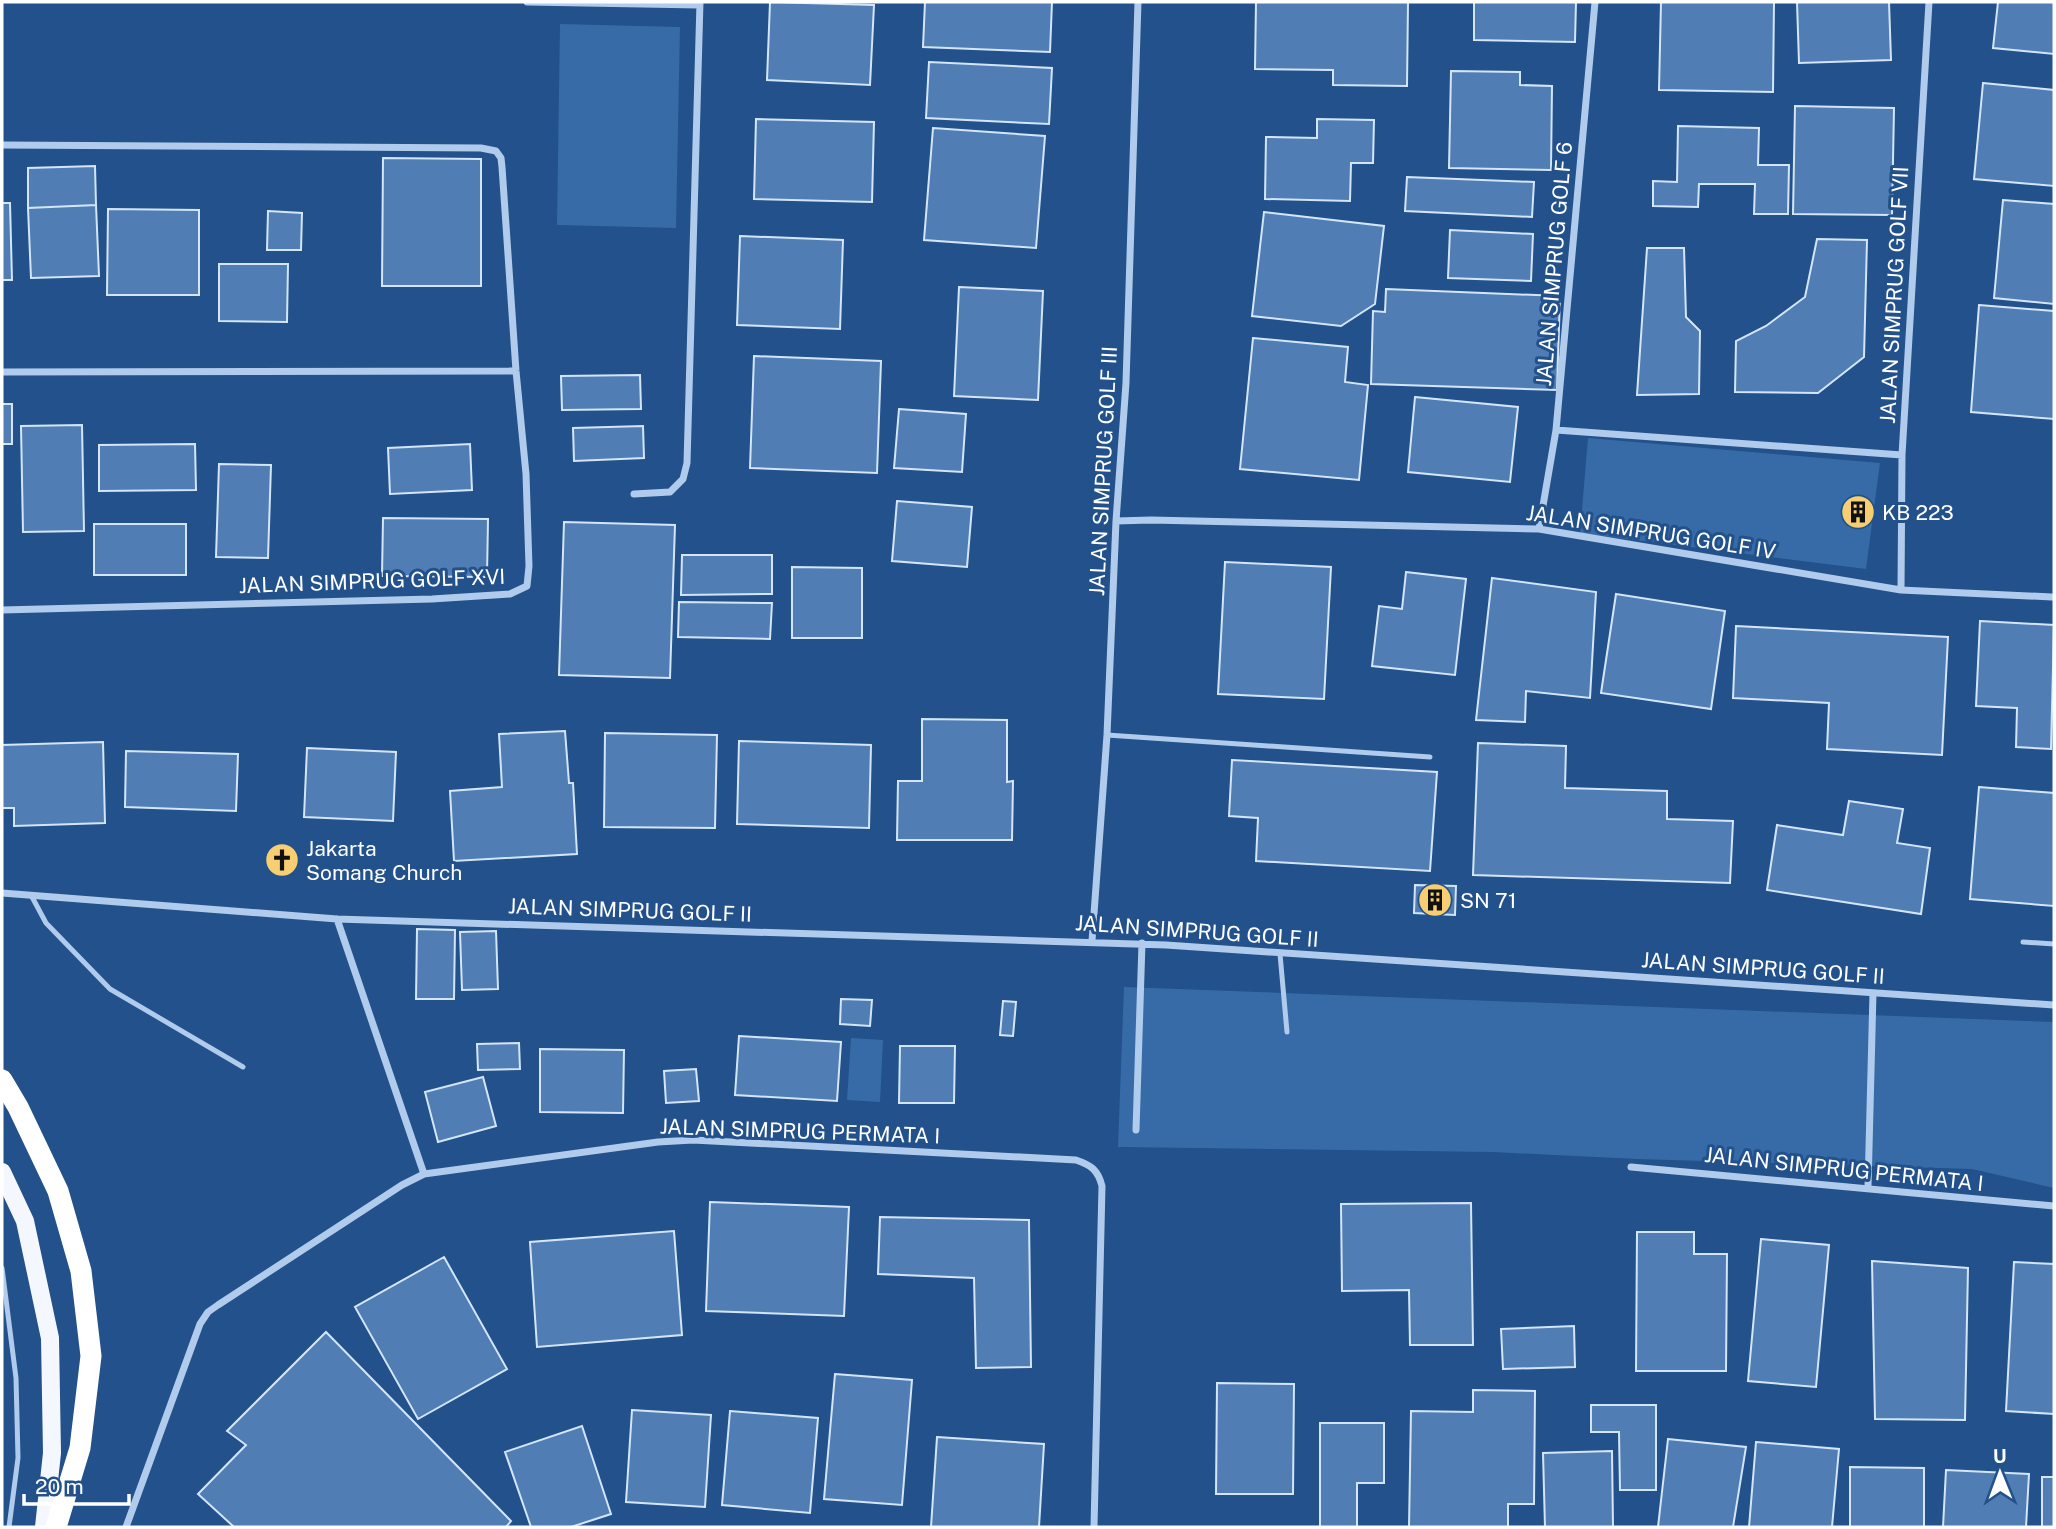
<svg xmlns="http://www.w3.org/2000/svg" width="2056" height="1529" viewBox="0 0 2056 1529" font-family="'Public Sans',sans-serif">
	<style>
		.green { fill: #366ba8 }
		.building { fill: #4f7db4; stroke: #d4e5f8; stroke-width: 2 }
		.lines { fill: none; stroke-linecap: round; stroke-linejoin: round }
		.lane { stroke: #b0cbeb; stroke-width: 5 }
		.street { stroke: #b0cbeb; stroke-width: 7 }
		.primary { stroke: #f4f8fe; stroke-width: 18 }
		.highway { stroke: #fff; stroke-width: 21 }
		.labels { text-anchor: middle; dominant-baseline: central; stroke-width: 6; stroke-linejoin: round; paint-order: stroke }
		.street-label { font-size: 21px; fill: #fff; stroke: #22518b }
		.poi-label { font-size: 21px; fill: #fff; stroke: #22518b; text-anchor: start }
	</style>
	<rect width="100%" height="100%" fill="#22518b"/>
	<path class="green" d="M560 24 680 27 676 228 557 225Z
		M1588 438 1880 463 1866 569 1580 533Z
		M1124 987 2054 1022V1188L1972 1169 1637 1159 1492 1152 1118 1147Z
		M851 1038 883 1040 880 1102 847 1100Z"/>
	<path class="building" d="M770 2 874 5 870 85 767 80Z
		M925 2H1052L1050 52 923 47Z
		M1256 2H1408L1407 86 1333 85V70L1255 69Z
		M1474 2H1576L1575 42 1474 40Z
		M1661 2H1774L1773 92 1659 90Z
		M1797 2H1889L1891 60 1799 63Z
		M1998 2H2054V54L1993 48Z
		M929 62 1052 68 1049 124 926 118Z
		M1451 71 1520 72V85L1552 86 1551 170 1449 168Z
		M1983 83 2054 90V186L1974 179Z
		M1795 106 1894 108 1892 215 1793 214Z
		M756 119 874 122 872 202 754 199Z
		M1317 119 1374 120 1373 163H1351L1350 201 1265 199 1266 137 1317 138Z
		M1678 126 1759 128 1758 165H1789L1788 214H1754L1755 184H1699L1698 207 1653 206V181L1677 182Z
		M933 128 1045 136 1036 248 924 240Z
		M383 158 481 159V286H382Z
		M95 166 96 205 28 208V168Z
		M1407 177 1534 182 1532 217 1405 211Z
		M2003 200 2054 204V304L1994 298Z
		M2 203H10L12 280H2Z
		M96 205 99 276 31 278 28 208Z
		M108 209 199 210V295H107Z
		M268 211 302 213 301 250H267Z
		M1264 212 1384 226 1375 304 1341 326 1252 316Z
		M1450 230 1533 234 1531 281 1448 278Z
		M740 236 843 240 840 329 737 325Z
		M1817 239 1867 240 1864 357 1818 393 1735 392 1736 341 1766 326 1805 297Z
		M1647 248H1684L1686 317 1700 331 1699 394 1637 395Z
		M219 264H288L287 322 219 321Z
		M959 287 1043 291 1038 400 954 396Z
		M1386 289 1560 296 1557 390 1371 384 1373 311 1385 312Z
		M1979 305 2054 311V419L1971 412Z
		M1253 338 1348 347 1345 382 1368 385 1359 480 1240 469Z
		M754 356 881 361 877 473 750 468Z
		M640 375 641 409 562 410 561 376Z
		M1415 397 1518 407 1510 482 1408 472Z
		M2 404H12V444H2Z
		M899 409 966 414 962 472 894 468Z
		M82 425 84 531 23 532 21 426Z
		M643 426 644 458 574 461 573 428Z
		M195 444 196 490 99 491V445Z
		M470 444 472 490 390 494 388 448Z
		M219 464 271 465 268 558 216 557Z
		M897 501 972 507 967 567 892 561Z
		M1852 506H1865V517L1852 518Z
		M383 518 488 519 487 577 382 576Z
		M564 522 675 525 670 678 559 675Z
		M94 524H186V575H94Z
		M682 555H772V594L681 595Z
		M1225 562 1331 567 1324 699 1218 694Z
		M792 567 862 568V638H792Z
		M1406 572 1466 579 1455 675 1372 666 1379 606 1402 609Z
		M1492 578 1596 592 1590 698 1526 691 1525 722 1476 720Z
		M1616 594 1725 611 1711 709 1601 693Z
		M679 602 772 603 770 639 678 637Z
		M1980 621 2054 625 2051 749 2016 747 2017 708 1976 706Z
		M1736 626 1948 637 1942 755 1827 749 1829 703 1733 698Z
		M922 719 1007 720V782L1013 781 1012 840H897L898 781H922Z
		M565 731 569 783H573L577 854 454 861 450 791 502 787 499 734Z
		M605 733 717 735 715 828 604 827Z
		M739 741 871 745 869 828 737 824Z
		M103 742 105 823 14 826V808H2V745Z
		M1478 743 1566 746 1565 788 1667 791V819L1733 821 1730 883 1473 875Z
		M307 748 396 752 393 821 304 817Z
		M126 751 238 754 236 811 125 807Z
		M1232 760 1437 772 1430 871 1256 861 1258 818 1229 816Z
		M1979 787 2054 793V906L1970 899Z
		M1849 801 1903 809 1897 843 1930 848 1921 914 1767 890 1777 825 1843 835Z
		M1415 885 1456 886 1455 915 1414 913Z
		M417 929 455 930 454 999H416Z
		M496 931 498 989 462 990 460 932Z
		M841 999 872 1000 870 1026 840 1024Z
		M1003 1001 1016 1002 1013 1036 1000 1035Z
		M739 1036 841 1042 837 1101 735 1095Z
		M519 1043 520 1069 478 1070 477 1044Z
		M900 1046H955L954 1103H899Z
		M540 1049 624 1050 623 1113 540 1112Z
		M696 1069 699 1101 666 1103 664 1071Z
		M483 1077 496 1126 438 1142 425 1092Z
		M710 1202 849 1207 844 1316 706 1311Z
		M1471 1203 1473 1345H1410L1409 1290 1342 1291 1341 1204Z
		M880 1217 1029 1220 1031 1367 976 1368 974 1278 878 1274Z
		M674 1231 682 1335 537 1347 530 1242Z
		M1637 1232H1694V1254H1727L1726 1371H1636Z
		M1761 1239 1829 1245 1816 1387 1748 1381Z
		M444 1257 507 1369 418 1419 355 1307Z
		M1872 1261 1968 1268 1965 1420 1875 1419Z
		M2014 1262 2054 1264V1414L2006 1411Z
		M1574 1326 1575 1367 1503 1369 1501 1329Z
		M326 1332 511 1521 506 1527H234L198 1494 246 1445 227 1431Z
		M835 1374 912 1380 902 1505 824 1499Z
		M1217 1383 1294 1384 1293 1494H1216Z
		M1473 1390 1535 1391 1534 1504H1508V1527H1409L1411 1411 1473 1412Z
		M1591 1405H1656V1490H1620L1619 1432H1591Z
		M632 1410 711 1415 705 1507 626 1502Z
		M730 1411 818 1418 810 1513 722 1505Z
		M1320 1423H1384V1483H1357V1527H1320Z
		M582 1426 611 1514 571 1527H531L505 1452Z
		M937 1437 1044 1444 1039 1527H931Z
		M1668 1439 1746 1447 1733 1527H1658Z
		M1756 1442 1839 1449 1832 1527H1749Z
		M1612 1451 1613 1527H1545L1543 1453Z
		M1850 1467 1924 1468V1527H1850Z
		M1946 1470 2029 1474 2026 1527H1943Z
		M2042 1477H2054V1527H2042Z"/>
	<g class="lines">
		<path class="lane" d="M1107 735 1430 757
			M31 895 46 923 110 989 243 1067
			M2023 942 2054 944
			M1280 954 1287 1032
			M2 1268 16 1378 18 1458 9 1527"/>
		<path class="street" d="M527 2 700 5
			M2 145 481 148 496 151 501 158 502 167 516 371 526 474 529 566 527 586 510 594 432 599 2 610
			M2 372 516 371
			M1556 430 1902 455
			M634 494 670 492 683 479 687 463 700 2
			M1116 521 1151 520 1539 529 1901 590 2052 597
			M1539 529 1556 430 1595 2
			M1901 590 1902 455 1929 2
			M2 893 337 919 1166 945 2054 1005
			M337 919 424 1174
			M1092 941 1107 735 1116 521 1126 383 1138 2
			M1136 1130 1142 943
			M1631 1167 2054 1206
			M1868 1187 1873 993
			M126 1527 200 1324 208 1312 218 1305 402 1185 424 1174 658 1142 693 1140 1076 1160C1091 1165 1098 1170 1102 1186L1094 1527"/>
		<path class="primary" d="M2 1172 25 1221 50 1338 52 1453 44 1527"/>
		<path class="highway" d="M2 1080 18 1107 58 1191 81 1271 91 1356 80 1448 56 1527"/>
	</g>
	<defs>
		<g id="building-disc" transform="scale(1.75)"><circle r="9.5" fill="#f7ce72" stroke="#22518b"/><path d="M-4-6H4V6H1V3H-1V6H-4ZM-2.5-4.3h1.7v1.8h-1.7ZM.8-4.3h1.7v1.8H.8ZM-2.5-1h1.7V.8h-1.7ZM.8-1h1.7V.8H.8Z" fill="#111"/></g>
		<g id="church-disc" transform="scale(1.75)"><circle r="9.5" fill="#f7ce72" stroke="#22518b"/><path d="M-1.2-6h2.4v3.5h3.3v2.4h-3.3V6h-2.4V-.1h-3.3v-2.4h3.3Z" fill="#111"/></g>
	</defs>
	<g fill-rule="evenodd">
		<use href="#building-disc" x="1858" y="512"/>
		<use href="#church-disc" x="282" y="860"/>
		<use href="#building-disc" x="1435" y="900"/>
	</g>
	<g class="labels">
		<g class="street-label">
			<text transform="translate(1554 264) rotate(-85)">JALAN SIMPRUG GOLF 6</text>
			<text transform="translate(1894 295) rotate(-87)">JALAN SIMPRUG GOLF VII</text>
			<text transform="translate(1103 471) rotate(-87)">JALAN SIMPRUG GOLF III</text>
			<text transform="translate(1651 532) rotate(9)">JALAN SIMPRUG GOLF IV</text>
			<text transform="translate(372 581) rotate(-2)">JALAN SIMPRUG GOLF XVI</text>
			<text transform="translate(630 910) rotate(2)">JALAN SIMPRUG GOLF II</text>
			<text transform="translate(1197 931) rotate(4)">JALAN SIMPRUG GOLF II</text>
			<text transform="translate(1763 968) rotate(4)">JALAN SIMPRUG GOLF II</text>
			<text transform="translate(800 1131) rotate(2)">JALAN SIMPRUG PERMATA I</text>
			<text transform="translate(1844 1169) rotate(6)">JALAN SIMPRUG PERMATA I</text>
		</g>
		<g class="poi-label">
			<text x="1882" y="512">KB 223</text>
			<text x="306" y="848">Jakarta<tspan x="306" dy="24">Somang Church</tspan></text>
			<text x="1460" y="900">SN 71</text>
		</g>
	</g>
	<rect width="2056" height="1529" fill="none" stroke="#ffffff" stroke-width="7"/>
	<g transform="translate(2000 1473) rotate(359)" stroke="#22518b" stroke-width="5" paint-order="stroke">
	<path d="M0-5L12 26L0 18L-12 26Z" fill="#ffffff"/>
	<text y="-10" font-size="19" font-weight="bold" text-anchor="middle" fill="#ffffff">U</text>
	</g>
	<path d="M24 1494v10h105v-10" fill="none" stroke="#ffffff" stroke-width="3.5"/>
	<text x="35" y="1494" font-size="21" fill="#ffffff" stroke="#22518b" stroke-width="5" paint-order="stroke">20 m</text>
</svg>
